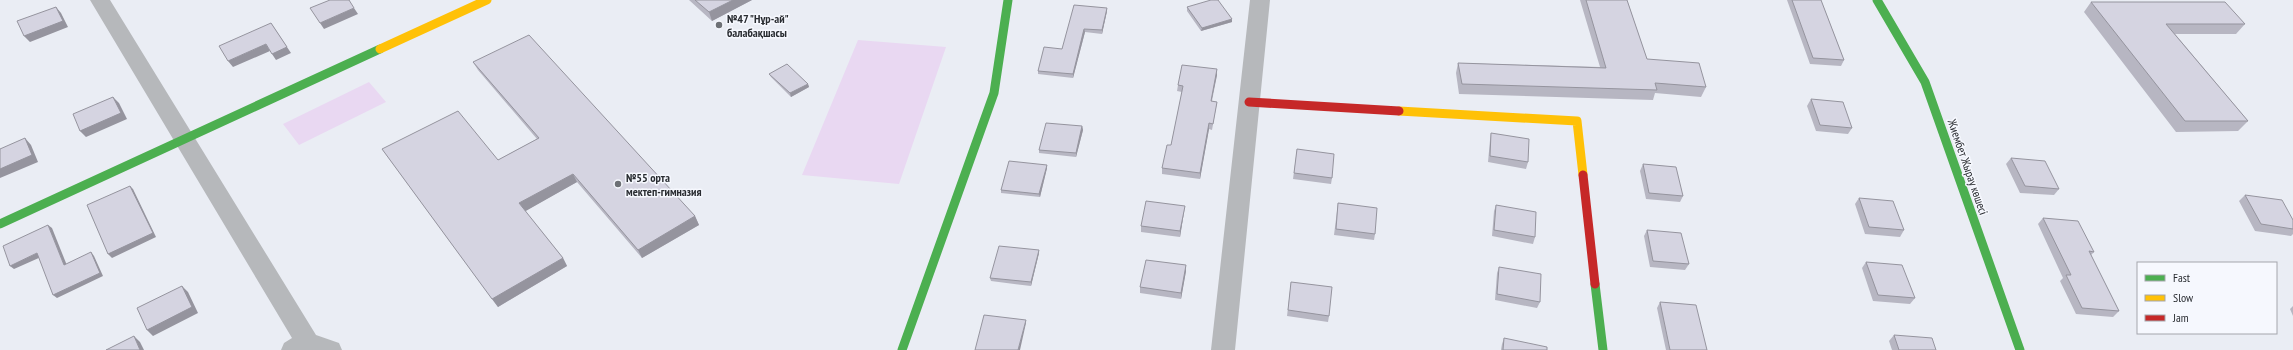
<svg xmlns="http://www.w3.org/2000/svg" width="2293" height="350" viewBox="0 0 2293 350" font-family="'PT Sans Narrow',sans-serif">
	<style>
		.green { fill: #e9d8f2 }
		.lines { fill: none; stroke-linecap: round; stroke-linejoin: round }
		.street { fill: #b6b8bb; fill-rule: evenodd }
		.fast { stroke: #4caf50; stroke-width: 9 }
		.slow { stroke: #ffc107; stroke-width: 9 }
		.jam { stroke: #c62828; stroke-width: 9 }
		.wall { fill: #b7b6c2 }
		.shaded-wall { fill: #95949e }
		.building { fill: #d5d4e1; stroke: #95949e }
		.poi-dot { fill: #6d7075; stroke: #f6f8fe; stroke-width: 1.5 }
		.labels { text-anchor: middle; dominant-baseline: central; stroke-width: 3; stroke-linejoin: round; paint-order: stroke }
		.poi-label { font-size: 12px; font-weight: bold; fill: #292c31; stroke: #f6f8fe; text-anchor: start }
		.street-label { font-size: 12px; fill: #292c31; stroke: #f6f8fe }
	</style>
	<rect width="100%" height="100%" fill="#eaedf4"/>
	<path class="green" d="M858 40 946 47 899 184 802 175Z
		M369 82 386 102 299 145 283 124Z"/>
	<g class="lines">
		<path class="street" d="M90 0H110L316 335 339 343 342 350H281L284 343 292 338Z
			M1250 0H1270L1235 350H1211Z"/>
		<path class="fast" d="M1877 0 1925 82 2020 350
			M0 224 380 49
			M1595 284 1603 350
			M902 350 994 93 1008 0"/>
		<path class="slow" d="M380 49 487 0
			M1399 111 1577 121 1583 175"/>
		<path class="jam" d="M1249 102 1399 111
			M1583 175 1595 284"/>
	</g>
	<path class="wall" d="M689 0H752L712 21Z
		M1580 0H1627L1647 59 1706 87 1701 97 1655 93 1653 100 1459 94 1456 73 1458 63 1600 67Z
		M1787 0H1821L1844 60 1841 66 1810 64Z
		M2091 2 2245 24 2236 34H2175L2248 121 2238 131 2176 132 2084 12Z
		M1187 7 1232 22 1201 31 1187 11Z
		M1107 8V11L1102 34 1085 32 1073 78 1038 74V71Z
		M473 62 695 216 699 225 642 258 577 182 525 211 563 258 567 266 498 307 382 149 498 160 537 139 478 70Z
		M1217 69V75L1212 101 1217 102 1216 108 1212 130 1209 129 1200 179 1162 174V168L1171 145 1182 92 1177 91 1178 85Z
		M769 74 808 84 809 87 791 97 771 77Z
		M1811 99 1852 128 1848 134 1816 131 1807 106Z
		M1082 126 1083 130 1076 157 1039 153V150Z
		M1491 133 1528 162 1526 169 1488 162 1490 140Z
		M1297 149 1332 178 1331 184 1293 179Z
		M2011 158 2059 189 2054 195 2020 193 2006 164Z
		M1643 164 1683 196 1680 202 1646 199 1640 171Z
		M1047 165V168L1040 197 1001 193V190Z
		M2245 195 2293 220V234L2291 236 2255 231 2239 201Z
		M1859 198 1904 230 1900 237 1865 234 1855 204Z
		M1338 203 1375 234 1374 240 1334 235Z
		M1496 205 1535 237 1533 244 1492 236 1494 211Z
		M1185 206 1184 212 1180 237 1141 232V226Z
		M2043 218 2094 252 2091 255 2119 311 2113 317 2076 314 2060 281 2063 278 2038 224Z
		M1647 230 1689 264 1685 270 1650 267 1644 236Z
		M1039 253 1031 286 991 281 990 278Z
		M1866 262 1915 298 1910 304 1873 301 1862 268Z
		M1186 265V271L1181 299 1140 293V287Z
		M1499 267 1540 302 1537 308 1495 300 1497 273Z
		M1291 282 1329 316 1328 322 1287 316Z
		M1660 302 1707 350H1666L1657 308Z
		M2293 306V316L2290 309Z
		M1894 335 1936 350H1892L1889 341Z
		M1504 338 1547 350H1501L1502 344Z"/>
	<path class="shaded-wall" d="M733 0H752L712 21 709 12Z
		M56 7 61 13 68 27 30 42 24 36Z
		M354 8 358 14 324 29 320 23Z
		M1107 8V11L1102 34V30Z
		M1232 19V22L1201 31 1202 28Z
		M271 23 291 53 276 60 272 54Z
		M1084 29 1085 32 1073 78V74Z
		M266 44 270 51 233 67 228 61Z
		M1217 69V75L1210 107 1211 101Z
		M808 84 809 87 791 97 790 93Z
		M113 97 119 103 127 119 86 137 80 131Z
		M1209 123V129L1200 179V173Z
		M1082 126 1083 130 1076 157V153Z
		M25 138 31 145 38 162 0 178V169Z
		M1047 165V168L1040 197 1039 194Z
		M573 174 577 182 524 212 519 203Z
		M130 186 133 189 156 237 112 258 108 254Z
		M1185 206 1184 212 1180 237V231Z
		M695 216 699 225 642 258 638 250Z
		M48 225 52 228 68 268 64 265Z
		M1039 250V253L1031 286V282Z
		M91 252 94 256 103 276 57 298 53 295Z
		M37 253 41 257 14 269 10 266Z
		M563 258 567 266 498 307 492 299Z
		M1186 265V271L1181 299V293Z
		M182 286 188 292 198 313 153 336 147 330Z
		M1026 320V323L1020 350H1018Z
		M134 336 140 342 144 350H140Z"/>
	<path class="building" d="M330 0H349L354 8 320 23 310 8Z
		M695 0H733L709 12Z
		M1211 0H1218L1232 19 1202 28 1187 7Z
		M1586 0H1627L1647 59 1699 63 1706 87 1655 83 1657 90 1462 84 1458 63 1606 68Z
		M1792 0H1821L1844 60 1813 58Z
		M2091 2H2225L2245 24H2166L2248 121H2185Z
		M1074 5 1107 8 1102 30 1084 29 1073 74 1038 71 1044 47 1062 49Z
		M56 7 63 21 24 36 17 21Z
		M271 23 287 47 272 54 266 44 228 61 219 46Z
		M529 35 695 216 638 250 573 174 519 203 563 258 492 299 382 149 458 111 498 160 539 138 473 62Z
		M787 64 808 84 790 93 769 74Z
		M1182 65 1217 69 1211 101 1217 102 1213 124 1209 123 1200 173 1162 168 1167 145H1171L1183 86 1178 85Z
		M113 97 121 113 80 131 73 114Z
		M1811 99 1843 102 1852 128 1820 125Z
		M1046 123 1082 126 1076 153 1039 150Z
		M1491 133 1529 139 1528 162 1490 156Z
		M25 138 32 155 0 169V149Z
		M1297 149 1334 154 1332 178 1294 173Z
		M2011 158 2045 161 2059 189 2025 186Z
		M1009 161 1047 165 1039 194 1001 190Z
		M1643 164 1676 167 1683 196 1649 193Z
		M130 186 153 233 108 254 87 205Z
		M2245 195 2282 200 2293 220V229L2261 224Z
		M1859 198 1893 201 1904 230 1869 227Z
		M1146 201 1185 206 1180 231 1141 226Z
		M1338 203 1377 208 1375 234 1336 229Z
		M1496 205 1536 212 1535 237 1494 230Z
		M2043 218 2078 221 2094 252 2089 251 2119 311 2082 308 2066 275H2071Z
		M48 225 64 265 91 252 100 273 53 295 37 253 10 266 3 246Z
		M1647 230 1681 233 1689 264 1653 261Z
		M999 246 1039 250 1031 282 990 278Z
		M1146 260 1186 265 1181 293 1140 287Z
		M1866 262 1902 265 1915 298 1878 295Z
		M1499 267 1541 274 1540 302 1497 294Z
		M1291 282 1332 287 1329 316 1288 310Z
		M182 286 192 307 147 330 137 308Z
		M1660 302 1696 305 1707 350H1670Z
		M984 315 1026 320 1018 350H975Z
		M1894 335 1932 338 1936 350H1899Z
		M134 336 140 350H106Z
		M1504 338 1547 347V350H1503Z"/>
	<g class="poi-dot">
		<circle cx="719" cy="25" r="4"/>
		<circle cx="618" cy="184" r="4"/>
	</g>
	<g class="labels">
		<g class="poi-label">
			<text x="727" y="18">№47 "Нұр-ай"<tspan x="727" dy="14">балабақшасы</tspan></text>
			<text x="626" y="177">№55 орта<tspan x="626" dy="14">мектеп-гимназия</tspan></text>
		</g>
		<g class="street-label">
			<text transform="translate(1968 167) rotate(71)">Жиембет Жырау көшесі</text>
		</g>
	</g>
	<rect x="2137" y="262" width="140" height="72" fill="#f6f8fe" stroke="#a4a6ac"/>
	<rect x="2145" y="275" width="20" height="6" fill="#4caf50" stroke="#a4a6ac"/>
	<text x="2173" y="282" font-size="12" fill="#292c31">Fast</text>
	<rect x="2145" y="295" width="20" height="6" fill="#ffc107" stroke="#a4a6ac"/>
	<text x="2173" y="302" font-size="12" fill="#292c31">Slow</text>
	<rect x="2145" y="315" width="20" height="6" fill="#c62828" stroke="#a4a6ac"/>
	<text x="2173" y="322" font-size="12" fill="#292c31">Jam</text>
</svg>
